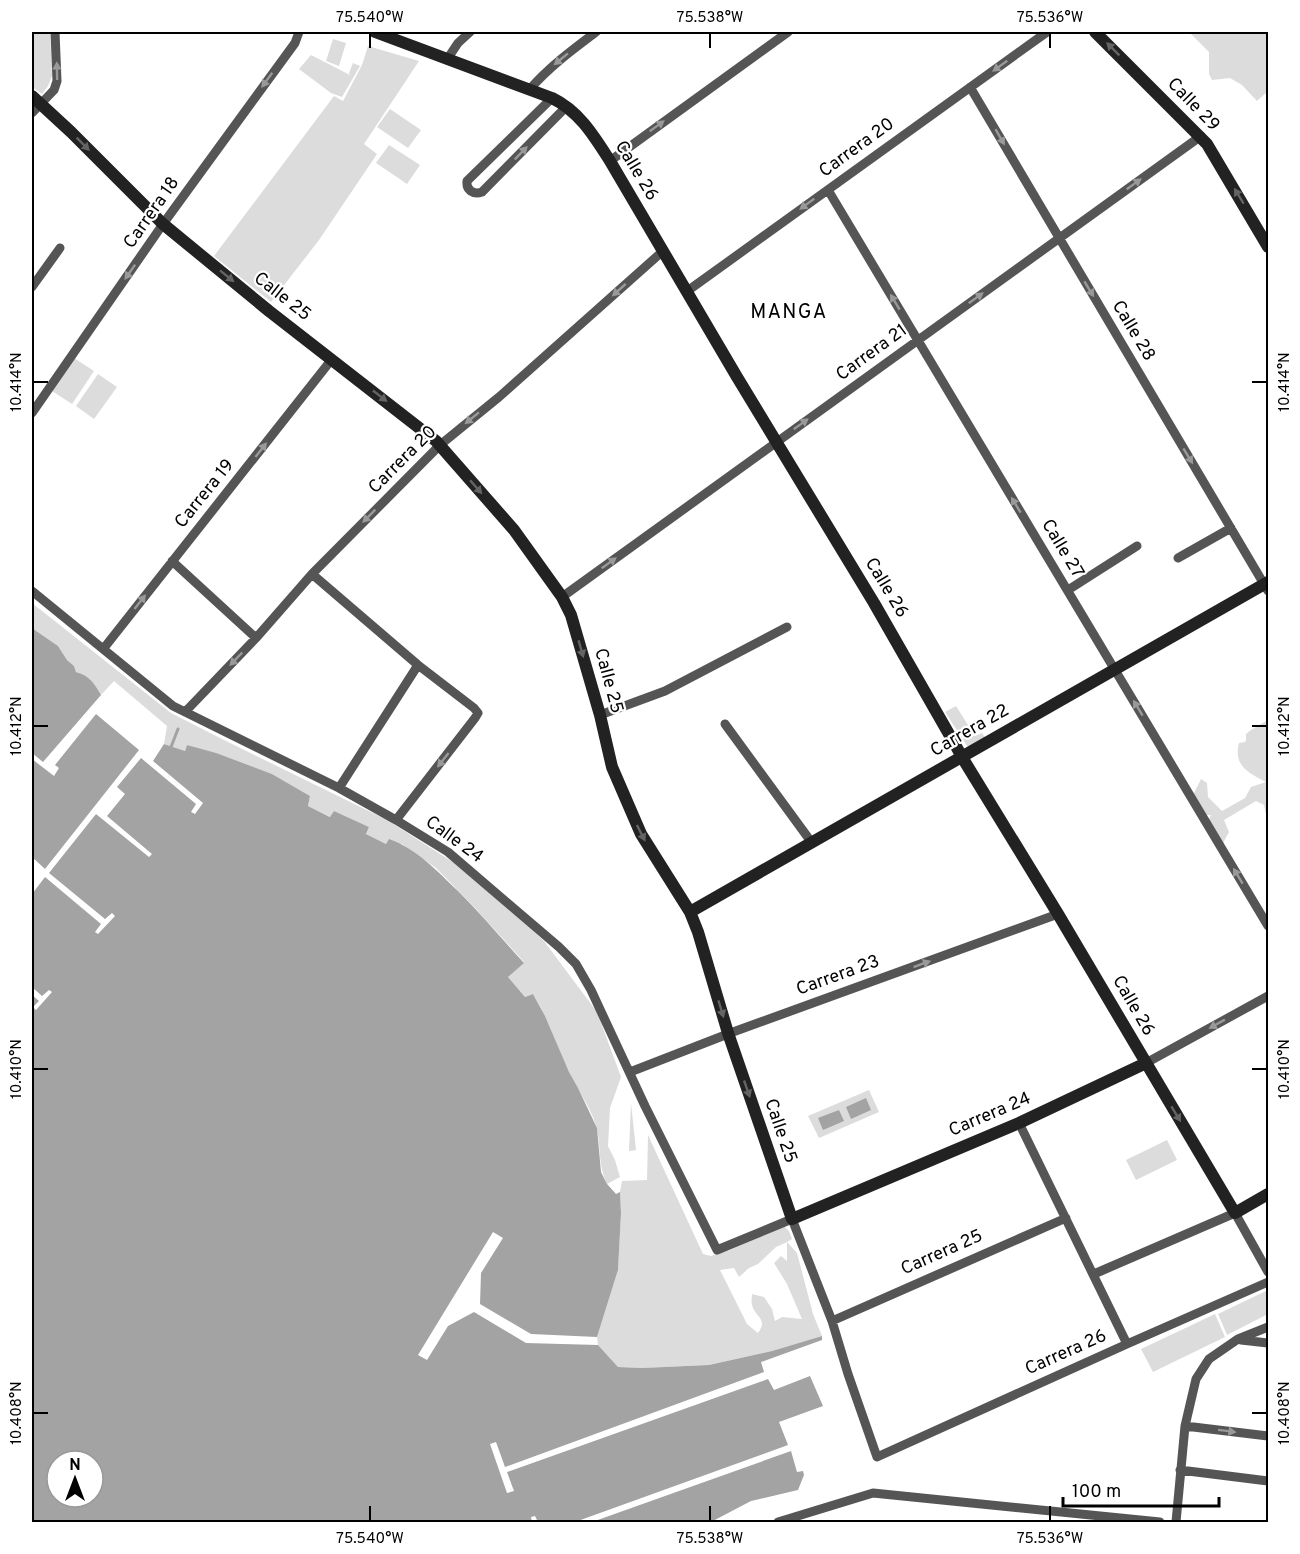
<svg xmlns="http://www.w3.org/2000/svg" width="1300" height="1554" viewBox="0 0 1300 1554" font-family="Overpass,sans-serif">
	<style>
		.green { fill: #dcdcdc; fill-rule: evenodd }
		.water { fill: #a3a3a3; fill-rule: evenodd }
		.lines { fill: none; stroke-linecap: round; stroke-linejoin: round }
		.stream { stroke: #a3a3a3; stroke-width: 3 }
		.street { stroke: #555; stroke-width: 9 }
		.secondary { stroke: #222; stroke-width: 12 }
		.oneway { fill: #646464 }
		.oneway2 { fill: #999 }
		.ticks { fill: none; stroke: #000; stroke-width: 2 }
		.labels { text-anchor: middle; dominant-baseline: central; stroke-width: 4.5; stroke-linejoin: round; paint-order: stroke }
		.street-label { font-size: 18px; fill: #000; stroke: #fff }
		.neighbourhood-label { font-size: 20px; letter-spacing: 1.5px; fill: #000; stroke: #fff }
		.neatline { fill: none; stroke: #000; stroke-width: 2 }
		.ticks-label { font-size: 15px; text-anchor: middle; fill: #000 }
	</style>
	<rect width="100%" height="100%" fill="#fff"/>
	<path class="green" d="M32 32H50L52 76 48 86 42 94 32 87Z
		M1189 32H1268V91L1257 101 1242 85 1230 78 1212 80 1209 74V52Z
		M333 39 346 43 339 66 326 61Z
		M368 46 419 61 364 144 377 154 319 240 271 302 214 256 334 96 343 101 362 65Z
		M311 55 350 75 349 73 353 63 360 66 342 97 331 93 299 69Z
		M390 109 421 130 408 148 377 127Z
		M389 145 420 165 407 184 376 163Z
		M74 358 94 371 72 404 52 391Z
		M98 374 117 387 94 419 76 406Z
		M32 603 171 713 226 741 387 820 473 875 544 941 597 1012 621 1077 610 1108 608 1146 615 1160 620 1177 607 1184C598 1164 601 1149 597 1129 593 1111 576 1087 568 1070 556 1045 548 1018 533 994L525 997 508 977 524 962 476 909 436 868 402 844H386L366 834 369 827 334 811 331 817 308 806 310 796 272 774 187 745 185 751 164 744 167 726 114 681 101 695C95 684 89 675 76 672L74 666 67 660 58 646 32 628Z
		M956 706 975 736 982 733 986 739 969 749 945 712Z
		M1268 720V824L1264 805 1256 801 1224 820 1229 832 1223 843 1207 824 1211 815H1202L1194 793 1201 779 1207 783 1208 797 1222 811 1245 798 1251 787 1266 782C1249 773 1233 766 1239 743L1245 742 1246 740V734L1251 730Z
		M869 1090 879 1112 819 1138 808 1116Z
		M631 1103 636 1150 629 1151Z
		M648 1135 703 1254 711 1256 730 1250 784 1226 789 1231 792 1239 787 1242 797 1253 813 1314 822 1336 772 1351 709 1365 642 1368 618 1367 598 1345 597 1337 618 1270 621 1213 620 1192 622 1181 647 1180ZM787 1242V1261L781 1256 774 1263 787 1284 802 1319 782 1317 775 1321 772 1309 764 1297 752 1294C752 1298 751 1301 752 1305 754 1316 769 1319 758 1333L747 1324 720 1270 734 1268 739 1277 749 1268 758 1264 776 1247Z
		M1167 1140 1177 1160 1136 1180 1126 1160Z
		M1268 1290V1314L1227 1335 1218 1314Z
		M1215 1314 1225 1337 1153 1372 1141 1349Z"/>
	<path class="water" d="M32 628 58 646 67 660 74 666 76 672C89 675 95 684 101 695L43 762 32 753Z
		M96 714 139 750 45 869 32 857V759L54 776 59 768 55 765Z
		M164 744 185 751 187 745 216 753 272 774 310 796 308 806 330 817 334 811 369 827 366 834 386 844 389 839C417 849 437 871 458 891 481 914 502 939 524 963L508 977 525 997 533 994 545 1016 569 1072 578 1088 597 1128 601 1172 607 1184 616 1194 620 1192 621 1213 618 1270 597 1337 531 1334 480 1304 481 1273 503 1238 493 1232 418 1355 427 1360 448 1326 474 1312 526 1343 598 1345 618 1367 642 1368 709 1365 772 1351 822 1336V1340L761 1362 764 1372 505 1467 496 1442 490 1444 507 1493 514 1491 507 1472 768 1379 774 1390 810 1376 823 1406 779 1422 788 1445 575 1522H538L535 1516 531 1517 532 1522H32V995L39 1001 33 1007 36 1010 52 992 49 990 42 996 32 987V894L45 877 101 924 95 932 98 934 115 916 112 913 105 919 49 873 96 814 149 857 152 854 107 816 125 794 117 787 141 758 196 804 191 812 195 814 203 803 153 761ZM57 1461H93V1497H57Z
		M866 1098 871 1110 851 1119 846 1107Z
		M839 1110 844 1121 823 1130 818 1118Z
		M791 1451 797 1472 803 1471 804 1475 798 1490 751 1501 711 1522H592Z"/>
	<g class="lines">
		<path class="stream" d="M171 747 178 729"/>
		<path class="street" d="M448 58 458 43 470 32
			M970 87 1268 591
			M529 90C549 67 572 50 596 32
			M552 98 467 181C466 190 473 195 482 192L567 106
			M32 113 54 90 57 81 55 32
			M610 161 788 32
			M828 190 1268 926
			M32 287 60 248
			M686 292 1047 32
			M32 413 163 224 295 43 299 32
			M1178 558 1231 528
			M172 561 256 638
			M312 574 418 665 474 708 478 713 475 718 396 820
			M1068 590 1137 546
			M32 591 173 706 339 788 396 820 448 852 559 947 576 964 591 990 645 1106 717 1250 792 1219 832 1321 848 1374 877 1457 1127 1344 1268 1282
			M562 597 1201 136
			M104 648 332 359
			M185 712 256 638 312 574 440 445 499 397 663 251
			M600 715 665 691 787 627
			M725 724 812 843
			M339 788 418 665
			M1146 1063 1268 996
			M630 1072 733 1032 1058 914
			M1019 1123 1127 1344
			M1094 1274 1235 1213 1268 1272
			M832 1321 1066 1218
			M1241 1340 1268 1343
			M1185 1426 1268 1436
			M1180 1470 1268 1481
			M778 1522 873 1493 1160 1522
			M1176 1522 1185 1426 1196 1379 1209 1359 1238 1339 1268 1327"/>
		<path class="secondary" d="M375 32 552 98C579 111 594 136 610 161L737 377 874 603 965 762 1058 914 1235 1213 1268 1194
			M1095 32 1207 144 1268 247
			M32 96 71 132 163 224 269 311 436 441 514 530 562 597 571 615 600 715 612 767 641 834 690 912 698 932 728 1033 792 1219 1019 1123 1146 1063
			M690 912 1268 582"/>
	</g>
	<defs><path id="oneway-solid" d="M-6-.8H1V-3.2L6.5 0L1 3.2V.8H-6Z" transform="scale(1.5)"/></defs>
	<g class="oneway">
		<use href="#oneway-solid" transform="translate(1113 49) rotate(-135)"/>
		<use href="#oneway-solid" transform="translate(83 144) rotate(45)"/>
		<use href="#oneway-solid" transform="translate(1239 196) rotate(-121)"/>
		<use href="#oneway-solid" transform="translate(227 276) rotate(39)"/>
		<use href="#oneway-solid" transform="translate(380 396) rotate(38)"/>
		<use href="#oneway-solid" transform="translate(476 487) rotate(49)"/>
		<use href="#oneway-solid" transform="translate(581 649) rotate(74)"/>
		<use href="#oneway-solid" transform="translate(641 833) rotate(63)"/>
		<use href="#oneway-solid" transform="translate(721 1009) rotate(73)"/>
		<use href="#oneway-solid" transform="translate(747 1089) rotate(71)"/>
		<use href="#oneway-solid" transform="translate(1176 1114) rotate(59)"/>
	</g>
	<g class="oneway2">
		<use href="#oneway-solid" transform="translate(561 59) rotate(141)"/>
		<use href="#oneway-solid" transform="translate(1000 66) rotate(144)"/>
		<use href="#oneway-solid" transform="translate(57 71) rotate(-91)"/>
		<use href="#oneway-solid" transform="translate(267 80) rotate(126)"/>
		<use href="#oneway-solid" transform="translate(657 126) rotate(-36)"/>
		<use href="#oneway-solid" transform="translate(1000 137) rotate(60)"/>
		<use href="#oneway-solid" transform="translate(521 153) rotate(-46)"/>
		<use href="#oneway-solid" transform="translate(1134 184) rotate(-36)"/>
		<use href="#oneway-solid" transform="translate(807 204) rotate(144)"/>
		<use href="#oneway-solid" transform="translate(130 272) rotate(125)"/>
		<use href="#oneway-solid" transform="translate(1089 289) rotate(59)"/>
		<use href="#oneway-solid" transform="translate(619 290) rotate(138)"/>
		<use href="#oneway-solid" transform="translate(976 298) rotate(-36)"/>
		<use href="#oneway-solid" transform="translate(895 302) rotate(-121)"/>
		<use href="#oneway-solid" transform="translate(472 418) rotate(141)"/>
		<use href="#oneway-solid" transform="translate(801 424) rotate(-36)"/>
		<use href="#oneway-solid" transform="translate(261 450) rotate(-52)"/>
		<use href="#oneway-solid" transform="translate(1188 456) rotate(59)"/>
		<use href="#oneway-solid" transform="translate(1016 505) rotate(-121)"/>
		<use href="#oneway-solid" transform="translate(369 516) rotate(135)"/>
		<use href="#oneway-solid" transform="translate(609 563) rotate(-36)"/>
		<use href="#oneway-solid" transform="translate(140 602) rotate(-52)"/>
		<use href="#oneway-solid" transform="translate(236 659) rotate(134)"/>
		<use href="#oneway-solid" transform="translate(1138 708) rotate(-121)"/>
		<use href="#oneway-solid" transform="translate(443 760) rotate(128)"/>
		<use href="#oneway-solid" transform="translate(1238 876) rotate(-121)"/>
		<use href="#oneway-solid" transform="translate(922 964) rotate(-20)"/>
		<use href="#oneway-solid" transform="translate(1217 1024) rotate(151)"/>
		<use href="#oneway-solid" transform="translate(1227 1431) rotate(7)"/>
	</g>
	<path class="ticks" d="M370 33V48M710 33V48M1050 33V48M33 382H48M1252 382H1267M33 726H48M1252 726H1267M33 1069H48M1252 1069H1267M33 1413H48M1252 1413H1267M370 1506V1521M710 1506V1521M1050 1506V1521"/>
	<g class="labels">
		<g class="street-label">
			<text transform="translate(1193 105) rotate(46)">Calle 29</text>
			<text transform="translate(857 148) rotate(-36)">Carrera 20</text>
			<text transform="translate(636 171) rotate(59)">Calle 26</text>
			<text transform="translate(152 213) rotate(-55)">Carrera 18</text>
			<text transform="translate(282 297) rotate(38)">Calle 25</text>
			<text transform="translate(1133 331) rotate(59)">Calle 28</text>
			<text transform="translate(872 353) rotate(-36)">Carrera 21</text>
			<text transform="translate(403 460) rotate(-45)">Carrera 20</text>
			<text transform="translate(205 494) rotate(-51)">Carrera 19</text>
			<text transform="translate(1062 549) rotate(59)">Calle 27</text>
			<text transform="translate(886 588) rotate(59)">Calle 26</text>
			<text transform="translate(608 681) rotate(75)">Calle 25</text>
			<text transform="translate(970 731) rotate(-30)">Carrera 22</text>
			<text transform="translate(454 840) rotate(36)">Calle 24</text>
			<text transform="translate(838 976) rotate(-20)">Carrera 23</text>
			<text transform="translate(1133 1006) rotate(60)">Calle 26</text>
			<text transform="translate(990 1115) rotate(-23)">Carrera 24</text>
			<text transform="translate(780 1131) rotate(71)">Calle 25</text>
			<text transform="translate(942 1253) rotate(-24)">Carrera 25</text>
			<text transform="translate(1066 1353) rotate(-24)">Carrera 26</text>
		</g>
		<g class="neighbourhood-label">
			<text x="789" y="313">MANGA</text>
		</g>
	</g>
	<rect width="1300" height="1554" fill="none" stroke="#ffffff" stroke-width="66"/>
	<g transform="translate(75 1479)"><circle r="28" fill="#ffffff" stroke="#999999" stroke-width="1.5"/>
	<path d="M0-4.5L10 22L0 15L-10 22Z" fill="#000000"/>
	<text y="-9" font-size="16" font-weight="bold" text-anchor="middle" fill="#000000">N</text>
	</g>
	<path d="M1063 1497v9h156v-9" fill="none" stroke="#000000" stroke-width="3"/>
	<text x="1072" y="1497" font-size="18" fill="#000000" stroke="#ffffff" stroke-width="4.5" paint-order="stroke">100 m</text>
	<rect x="33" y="33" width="1234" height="1488" class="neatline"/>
	<g class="ticks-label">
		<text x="370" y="22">75.540°W</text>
		<text x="710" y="22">75.538°W</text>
		<text x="1050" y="22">75.536°W</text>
		<text transform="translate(16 382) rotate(-90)" y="5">10.414°N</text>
		<text transform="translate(1284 382) rotate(-90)" y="5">10.414°N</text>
		<text transform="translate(16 726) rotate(-90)" y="5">10.412°N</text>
		<text transform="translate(1284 726) rotate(-90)" y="5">10.412°N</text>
		<text transform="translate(16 1069) rotate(-90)" y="5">10.410°N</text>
		<text transform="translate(1284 1069) rotate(-90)" y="5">10.410°N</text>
		<text transform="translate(16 1413) rotate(-90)" y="5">10.408°N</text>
		<text transform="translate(1284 1413) rotate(-90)" y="5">10.408°N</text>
		<text x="370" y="1543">75.540°W</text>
		<text x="710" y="1543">75.538°W</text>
		<text x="1050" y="1543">75.536°W</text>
	</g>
</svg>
